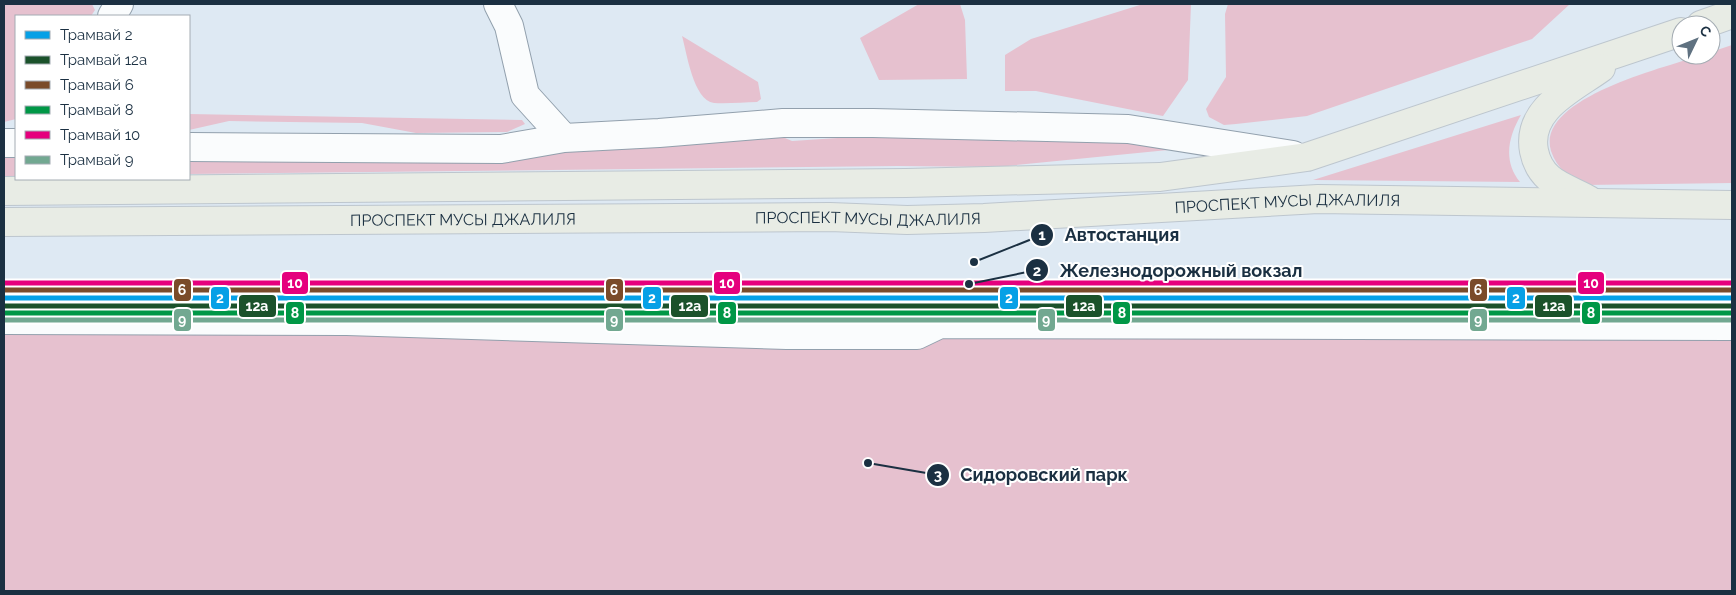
<svg xmlns="http://www.w3.org/2000/svg" width="1736" height="595" font-family="Raleway,sans-serif">
<style>
.green{fill:#e6c1cf}
.lines{fill:none;stroke-linecap:round;stroke-linejoin:round}
.minor-casing{stroke:#92a0ad;stroke-width:30}
.major-casing{stroke:#bdc6ce;stroke-width:30}
.minor{stroke:#fafcfd;stroke-width:28}
.major{stroke:#e8ece5;stroke-width:28}
.tram-1-casing{stroke:#fff;stroke-width:9}
.tram-2-casing{stroke:#fff;stroke-width:9}
.tram-3-casing{stroke:#fff;stroke-width:9}
.tram-4-casing{stroke:#fff;stroke-width:9}
.tram-5-casing{stroke:#fff;stroke-width:9}
.tram-6-casing{stroke:#fff;stroke-width:9}
.tram-1{stroke:#06a0e6;stroke-width:5}
.tram-2{stroke:#1b522b;stroke-width:5}
.tram-3{stroke:#7a4b2a;stroke-width:5}
.tram-4{stroke:#009746;stroke-width:5}
.tram-5{stroke:#e5007d;stroke-width:5}
.tram-6{stroke:#72a891;stroke-width:5}
.labels{text-anchor:middle;stroke-width:4;stroke-linejoin:round;paint-order:stroke}
.street-label{font-size:16px;fill:#1b3042;stroke:#fff}
.leader{fill:none;stroke:#1b3042;stroke-width:2}
.callout-dot{fill:#1b3042;stroke:#fff;stroke-width:2}
.mark-label{font-size:15px;text-anchor:middle;font-weight:bold;fill:#fff}
.callout-label{font-size:18px;text-anchor:middle;font-weight:bold;fill:#1b3042;stroke:#fff;stroke-width:4;stroke-linejoin:round;paint-order:stroke}
.line-badge{stroke:#fff;stroke-width:2}
.badge-label{font-size:14px;text-anchor:middle;font-weight:bold;fill:#fff}
</style>
<rect width="100%" height="100%" fill="#dee9f3"/>
<!-- green -->
<path class="green" d="M4 4H92L95 10 91 16H16V119L4 122Z
M919 4H960L965 20 967 79 879 80 860 38Z
M1143 4H1191L1188 80 1163 116 1036 91H1005V55L1031 39Z
M1228 4H1570L1532 39 1307 116 1236 124 1224 125 1209 117 1206 109 1226 77 1225 14Z
M682 36 758 82 761 99 757 102C744 102 728 104 714 103 693 100 687 53 682 36Z
M1732 45V183L1585 185C1569 177 1557 169 1551 151 1535 98 1667 67 1702 55H1711V52Z
M189 114 522 120 525 124 507 132 416 133 362 123 229 121 189 130Z
M1521 115C1508 137 1503 161 1520 182L1313 180Z
M773 133 792 141 868 136 1122 137 1168 150 997 167 898 166 189 174V157L566 145Z
M4 156H16V176H4Z
M4 324 1732 334V591H4Z"/>
<g class="lines">
<defs>
<path id="minor" d="M498 4 509 26 525 95 564 138
M112 16 119 4
M4 143H16
M189 147 501 149 564 138 659 133 783 123H873L1128 129 1293 155
M4 320 347 321 787 335H917L940 324 1732 326"/>
<g id="major">
<path d="M1701 25 1732 14"/>
<path d="M4 191 906 183 1160 177 1307 157 1681 32"/>
<path d="M1589 200C1577 193 1559 187 1549 178 1541 171 1536 161 1534 151 1526 109 1572 89 1601 68"/>
<path id="s1" d="M4 222 830 217 907 220 984 218 1318 199 1732 205"/>
</g>
</defs>
<!-- minor casing -->
<use href="#minor" class="minor-casing"/>
<!-- major casing -->
<use href="#major" class="major-casing"/>
<!-- minor -->
<use href="#minor" class="minor"/>
<!-- major -->
<use href="#major" class="major"/>
<defs>
<path id="tram-1" d="M4 298H1732"/>
<path id="tram-2" d="M4 306H1732"/>
<path id="tram-3" d="M4 290H1732"/>
<path id="tram-4" d="M4 313H1732"/>
<path id="tram-5" d="M4 283H1732"/>
<path id="tram-6" d="M4 320H1732"/>
</defs>
<!-- tram-1 casing -->
<use href="#tram-1" class="tram-1-casing"/>
<!-- tram-2 casing -->
<use href="#tram-2" class="tram-2-casing"/>
<!-- tram-3 casing -->
<use href="#tram-3" class="tram-3-casing"/>
<!-- tram-4 casing -->
<use href="#tram-4" class="tram-4-casing"/>
<!-- tram-5 casing -->
<use href="#tram-5" class="tram-5-casing"/>
<!-- tram-6 casing -->
<use href="#tram-6" class="tram-6-casing"/>
<!-- tram-1 -->
<use href="#tram-1" class="tram-1"/>
<!-- tram-2 -->
<use href="#tram-2" class="tram-2"/>
<!-- tram-3 -->
<use href="#tram-3" class="tram-3"/>
<!-- tram-4 -->
<use href="#tram-4" class="tram-4"/>
<!-- tram-5 -->
<use href="#tram-5" class="tram-5"/>
<!-- tram-6 -->
<use href="#tram-6" class="tram-6"/>
</g>
<g class="labels">
<!-- street labels -->
<g class="street-label">
<text dy="6" stroke="none"><textPath href="#s1" startOffset="1284">ПРОСПЕКТ МУСЫ ДЖАЛИЛЯ</textPath></text>
<text dy="6" stroke="none"><textPath href="#s1" startOffset="864">ПРОСПЕКТ МУСЫ ДЖАЛИЛЯ</textPath></text>
<text dy="6" stroke="none"><textPath href="#s1" startOffset="459">ПРОСПЕКТ МУСЫ ДЖАЛИЛЯ</textPath></text>
</g>
</g>
<!-- callouts -->
<path class="leader" d="M974 262L1042 235M969 284L1037 270M868 463L938 475"/>
<g class="callout-dot">
<circle cx="974" cy="262" r="5"/>
<circle cx="969" cy="284" r="5"/>
<circle cx="868" cy="463" r="5"/>
<circle cx="1042" cy="235" r="12"/>
<circle cx="1037" cy="270" r="12"/>
<circle cx="938" cy="475" r="12"/>
</g>
<g class="mark-label">
<text x="1042" y="240">1</text>
<text x="1037" y="276">2</text>
<text x="938" y="480">3</text>
</g>
<g class="callout-label">
<text x="1122" y="241">Автостанция</text>
<text x="1181" y="277">Железнодорожный вокзал</text>
<text x="1044" y="481">Сидоровский парк</text>
</g>
<g class="line-badge">
<rect x="281" y="271" width="28" height="24" rx="5" fill="#e5007d"/>
<rect x="713" y="271" width="28" height="24" rx="5" fill="#e5007d"/>
<rect x="1577" y="271" width="28" height="24" rx="5" fill="#e5007d"/>
<rect x="173" y="278" width="19" height="24" rx="5" fill="#7a4b2a"/>
<rect x="605" y="278" width="19" height="24" rx="5" fill="#7a4b2a"/>
<rect x="1469" y="278" width="19" height="24" rx="5" fill="#7a4b2a"/>
<rect x="210" y="286" width="20" height="24" rx="5" fill="#06a0e6"/>
<rect x="642" y="286" width="20" height="24" rx="5" fill="#06a0e6"/>
<rect x="999" y="286" width="20" height="24" rx="5" fill="#06a0e6"/>
<rect x="1506" y="286" width="20" height="24" rx="5" fill="#06a0e6"/>
<rect x="238" y="294" width="39" height="24" rx="5" fill="#1b522b"/>
<rect x="670" y="294" width="39" height="24" rx="5" fill="#1b522b"/>
<rect x="1065" y="294" width="38" height="24" rx="5" fill="#1b522b"/>
<rect x="1534" y="294" width="39" height="24" rx="5" fill="#1b522b"/>
<rect x="285" y="301" width="20" height="24" rx="5" fill="#009746"/>
<rect x="717" y="301" width="20" height="24" rx="5" fill="#009746"/>
<rect x="1112" y="301" width="19" height="24" rx="5" fill="#009746"/>
<rect x="1581" y="301" width="20" height="24" rx="5" fill="#009746"/>
<rect x="173" y="308" width="19" height="24" rx="5" fill="#72a891"/>
<rect x="605" y="308" width="19" height="24" rx="5" fill="#72a891"/>
<rect x="1037" y="308" width="19" height="24" rx="5" fill="#72a891"/>
<rect x="1469" y="308" width="19" height="24" rx="5" fill="#72a891"/>
</g>
<g class="badge-label">
<text x="295" y="288">10</text>
<text x="727" y="288">10</text>
<text x="1591" y="288">10</text>
<text x="182" y="295">6</text>
<text x="614" y="295">6</text>
<text x="1478" y="295">6</text>
<text x="220" y="303">2</text>
<text x="652" y="303">2</text>
<text x="1009" y="303">2</text>
<text x="1516" y="303">2</text>
<text x="257" y="311">12а</text>
<text x="690" y="311">12а</text>
<text x="1084" y="311">12а</text>
<text x="1554" y="311">12а</text>
<text x="295" y="318">8</text>
<text x="727" y="318">8</text>
<text x="1122" y="318">8</text>
<text x="1591" y="318">8</text>
<text x="182" y="325">9</text>
<text x="614" y="325">9</text>
<text x="1046" y="325">9</text>
<text x="1478" y="325">9</text>
</g>
<!-- border -->
<rect width="1736" height="595" fill="none" stroke="#1b3042" stroke-width="10"/>
<!-- legend -->
<rect x="15" y="15" width="175" height="165" fill="#ffffff" stroke="#a4acb3"/>
<rect x="25" y="31" width="25" height="8" fill="#06a0e6" stroke="#a4acb3"/>
<text x="60" y="40" font-size="15" fill="#1b3042">Трамвай 2</text>
<rect x="25" y="56" width="25" height="8" fill="#1b522b" stroke="#a4acb3"/>
<text x="60" y="65" font-size="15" fill="#1b3042">Трамвай 12а</text>
<rect x="25" y="81" width="25" height="8" fill="#7a4b2a" stroke="#a4acb3"/>
<text x="60" y="90" font-size="15" fill="#1b3042">Трамвай 6</text>
<rect x="25" y="106" width="25" height="8" fill="#009746" stroke="#a4acb3"/>
<text x="60" y="115" font-size="15" fill="#1b3042">Трамвай 8</text>
<rect x="25" y="131" width="25" height="8" fill="#e5007d" stroke="#a4acb3"/>
<text x="60" y="140" font-size="15" fill="#1b3042">Трамвай 10</text>
<rect x="25" y="156" width="25" height="8" fill="#72a891" stroke="#a4acb3"/>
<text x="60" y="165" font-size="15" fill="#1b3042">Трамвай 9</text>
<!-- north arrow -->
<g transform="translate(1696 40) rotate(47)"><circle r="24" fill="#ffffff" stroke="#a4acb3"/>
<path d="M0-4L9 19L0 12L-9 19Z" fill="#5f7180"/>
<text y="-8" font-size="14" font-weight="bold" text-anchor="middle" fill="#1b3042">С</text>
</g>
</svg>
